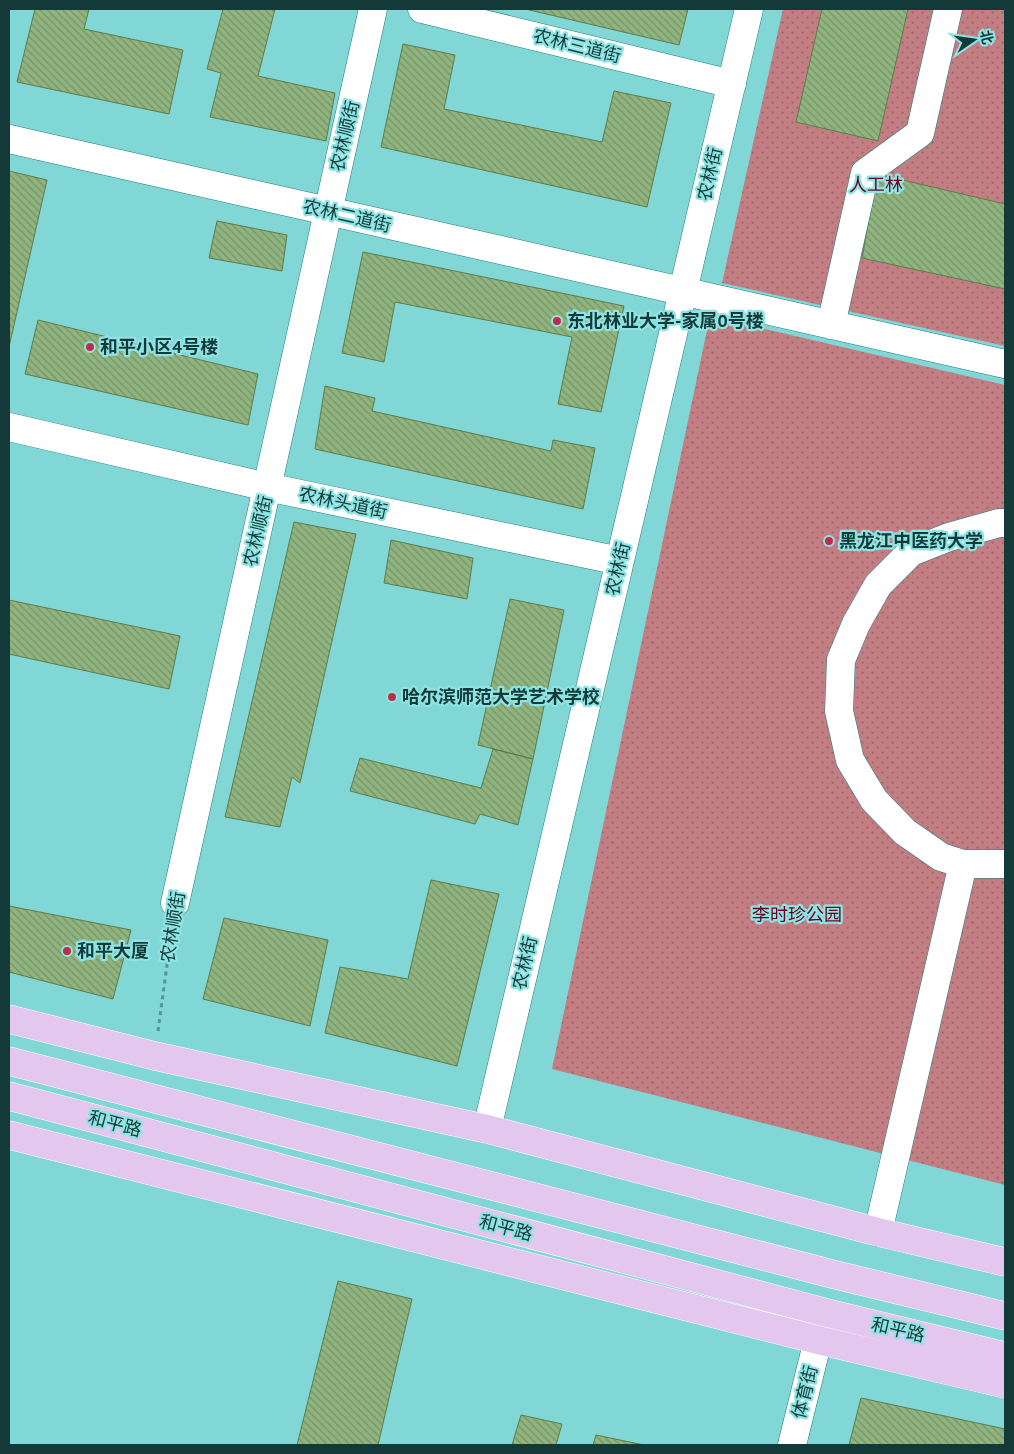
<svg xmlns="http://www.w3.org/2000/svg" width="1014" height="1454" font-family="'PT Sans','Noto Sans SC',sans-serif">
<style>
.park{fill:url(#park-dots)}
.building{fill:url(#building-back-hatch);stroke:#5c7d4a}
.lines{fill:none;stroke-linecap:round;stroke-linejoin:round}
.minor-casing{stroke:#217e7e;stroke-width:29}
.major-casing{stroke:#fff;stroke-width:29}
.path{stroke:#549595;stroke-width:3;stroke-dasharray:4 4;stroke-linecap:butt}
.minor{stroke:#fff;stroke-width:28}
.major{stroke:#e3c7ef;stroke-width:28}
.poi-dot{fill:#be2d4a;stroke:#8ee3e3;stroke-width:2}
.labels{text-anchor:middle;stroke-width:4.5;stroke-linejoin:round;paint-order:stroke}
.street-label{font-size:18px;fill:#143939;stroke:#8ee3e3}
.park-label{font-size:18px;fill:#65031e;stroke:#8ee3e3}
.poi-label{font-size:18px;font-weight:bold;fill:#143939;stroke:#8ee3e3;text-anchor:start}
</style>
<defs>
<pattern id="park-dots" width="8" height="8" patternUnits="userSpaceOnUse" patternTransform="scale(1.25)"><rect width="8" height="8" fill="#c27e83"/><path d="M2 2h.1M6 6h.1" fill="none" stroke="#9c686c" stroke-width="1.8" stroke-linecap="round"/></pattern>
<pattern id="building-back-hatch" width="6" height="6" patternUnits="userSpaceOnUse" patternTransform="scale(1.25)"><rect width="6" height="6" fill="#91b47f"/><path d="M-1 5l2 2M0 0l6 6M5-1l2 2" fill="none" stroke="#759369"/></pattern>
</defs>
<rect width="100%" height="100%" fill="#81d6d6"/>
<!-- park -->
<path class="park" d="M783 9H1005V346L722 283Z
M710 316 1005 385V1185L552 1069Z"/>
<!-- building -->
<path class="building" d="M35 9H89L84 29 183 50 169 114 17 82Z
M223 9H275L258 76 335 93 326 141 210 117 221 73 207 69Z
M525 9H688L679 45Z
M822 9H908L878 141 796 122Z
M403 44 455 55 444 109 602 142 614 91 671 103 647 207 381 147Z
M9 171 47 180 9 347Z
M877 174 1005 204V289L862 258Z
M217 221 287 235 282 271 209 258Z
M363 252 624 306 601 412 558 404 572 337 395 302 384 362 342 353Z
M38 320 258 374 248 425 25 374Z
M325 386 375 398 372 411 551 451 553 440 595 448 583 509 315 449Z
M294 522 356 534 300 783 292 777 280 827 225 817Z
M391 540 473 558 467 599 384 583Z
M510 599 564 610 533 759 478 745Z
M9 600 180 636 169 689 9 654Z
M493 749 533 759 518 825 480 814 475 824 350 791 360 758 481 788Z
M431 880 499 894 457 1066 325 1033 340 967 408 979Z
M9 906 131 930 113 999 9 972Z
M224 918 328 940 310 1026 203 999Z
M338 1281 412 1299 378 1445H297Z
M861 1398 1005 1429V1445H849Z
M521 1415 562 1424 556 1445H512Z
M596 1435 644 1445H593Z"/>
<g class="lines">
<defs>
<path id="minor" d="M422 9 732 84
M9 139 1005 364
M831 325 865 173 920 133 948 9
M9 427 267 487 620 561
M1005 523H999L949 537 911 552 878 585 856 624 841 660 839 711 850 760 874 800 905 832 941 857 963 864H1005
M175 903 373 9
M487 1129 749 9
M878 1232 963 864
M792 1445 818 1340"/>
<path id="major" d="M9 1019 155 1056 487 1129 878 1232 1005 1262
M9 1061 836 1275 1005 1316
M9 1096 827 1313 1005 1356
M9 1135 818 1340 1005 1384"/>
</defs>
<!-- minor casing -->
<use href="#minor" class="minor-casing"/>
<!-- major casing -->
<use href="#major" class="major-casing"/>
<!-- path -->
<path class="path" d="M158 1031 172 928"/>
<!-- minor -->
<use href="#minor" class="minor"/>
<!-- major -->
<use href="#major" class="major"/>
</g>
<!-- markers -->
<g class="poi-dot">
<circle cx="557" cy="321" r="5"/>
<circle cx="90" cy="347" r="5"/>
<circle cx="829" cy="541" r="5"/>
<circle cx="392" cy="697" r="5"/>
<circle cx="67" cy="951" r="5"/>
</g>
<g class="labels">
<!-- street labels -->
<g class="street-label">
<text transform="translate(577 46) rotate(14)" y="6">农林三道街</text>
<text transform="translate(345 136) rotate(-77)" y="6">农林顺街</text>
<text transform="translate(710 174) rotate(-77)" y="6">农林街</text>
<text transform="translate(347 216) rotate(13)" y="6">农林二道街</text>
<text transform="translate(343 503) rotate(12)" y="6">农林头道街</text>
<text transform="translate(258 531) rotate(-77)" y="6">农林顺街</text>
<text transform="translate(618 569) rotate(-77)" y="6">农林街</text>
<text transform="translate(173 927) rotate(-81)" y="6">农林顺街</text>
<text transform="translate(525 963) rotate(-77)" y="6">农林街</text>
<text transform="translate(115 1124) rotate(15)" y="6">和平路</text>
<text transform="translate(506 1228) rotate(15)" y="6">和平路</text>
<text transform="translate(898 1330) rotate(13)" y="6">和平路</text>
<text transform="translate(805 1392) rotate(-76)" y="6">体育街</text>
</g>
<!-- park labels -->
<g class="park-label">
<text x="876" y="191">人工林</text>
<text x="797" y="921">李时珍公园</text>
</g>
<!-- poi labels -->
<g class="poi-label">
<text x="567" y="327">东北林业大学-家属0号楼</text>
<text x="100" y="353">和平小区4号楼</text>
<text x="839" y="547">黑龙江中医药大学</text>
<text x="402" y="703">哈尔滨师范大学艺术学校</text>
<text x="77" y="957">和平大厦</text>
</g>
</g>
<!-- border -->
<rect width="1014" height="1454" fill="none" stroke="#143939" stroke-width="20"/>
<!-- north arrow -->
<g transform="translate(974 40) rotate(77)" stroke="#8ee3e3" stroke-width="4" paint-order="stroke">
<path d="M0-4L9 19L0 12L-9 19Z" fill="#143939"/>
<text y="-8" font-size="14" font-weight="bold" text-anchor="middle" fill="#143939">北</text>
</g>
</svg>
